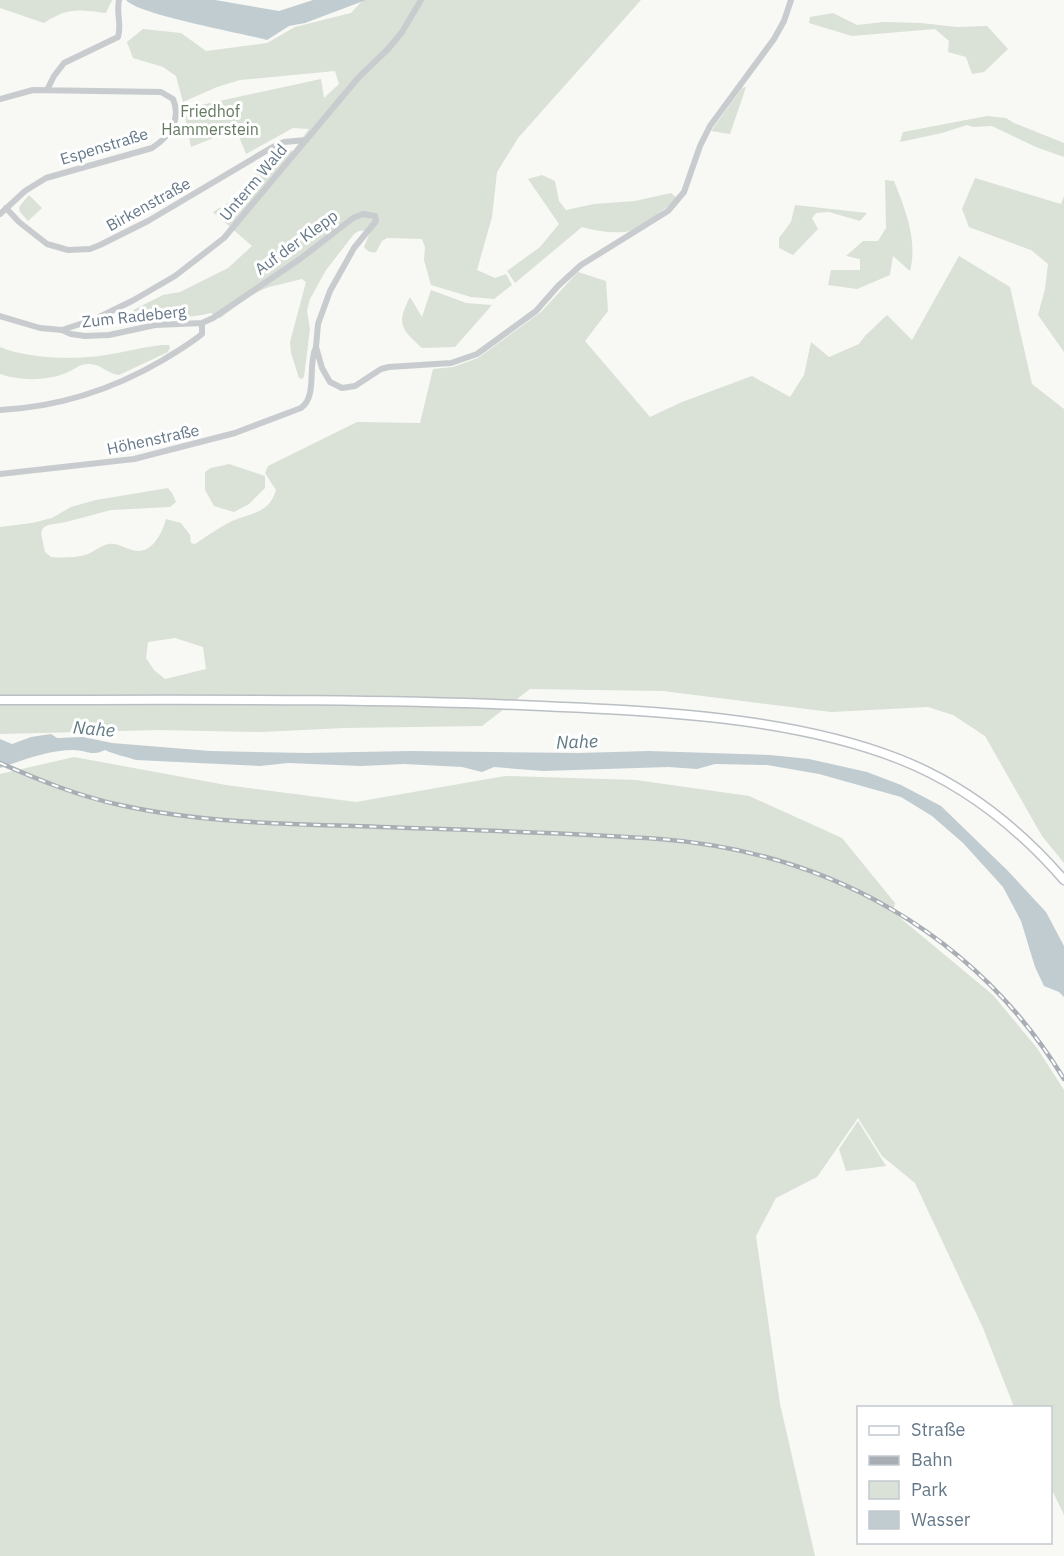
<svg xmlns="http://www.w3.org/2000/svg" width="1064" height="1556" font-family="'IBM Plex Sans',sans-serif">
<style>
.green{fill:#dae1d6;fill-rule:evenodd}
.water{fill:#c1ccd1}
.lines{fill:none;stroke-linecap:round;stroke-linejoin:round}
.secondary-casing{stroke:#babfc4;stroke-width:11}
.street{stroke:#c8cccf;stroke-width:6}
.secondary{stroke:#fff;stroke-width:8}
.rail-casing{stroke:#a8aeb4;stroke-width:4.5}
.rail{stroke:#fff;stroke-width:2;stroke-dasharray:7;stroke-linecap:butt}
.labels{text-anchor:middle;stroke-width:6;stroke-linejoin:round;paint-order:stroke}
.park-label{font-size:16px;fill:#657a60;stroke:#fff}
.street-label{font-size:16px;fill:#657889;stroke:#fff}
.water-label{font-size:18px;font-style:italic;fill:#617a84;stroke:#fff}
</style>
<rect width="100%" height="100%" fill="#f8f8f5"/>
<!-- green -->
<path class="green" d="M0 0H112L106 13C77 10 69 7 44 23L0 8Z
M363 0H641L518 138 497 172 492 217 477 270 495 278 506 274 512 285 494 299 471 297 431 285 424 260 425 247 422 239 387 238 382 241 376 252C370 253 367 251 364 247L371 230 359 231 354 234 326 270 310 299 307 311 310 329 304 377 302 379 299 378 291 353 290 342 306 282 302 279C291 282 280 284 269 287 252 293 235 307 220 318L211 313C187 320 160 315 135 319L133 310 163 295 180 292 228 268 252 246 213 212 250 190 258 166 281 148 293 151 309 129 293 128 246 154 236 129 191 147 185 117 201 105 321 79 324 98 339 84 335 71 240 80 217 87 183 102 176 76 163 67 133 58 127 42 143 29 181 33 206 51 267 43 295 27 351 13Z
M833 13 857 25 884 22 921 23 957 27 987 26 1008 49 984 72 972 74 966 57 948 52 949 41 935 29 852 36 809 23 810 17Z
M746 87 730 134 711 131 742 88Z
M987 116 1006 118 1014 123 1064 143V157L1036 147 992 126 973 127 967 125 942 133 900 142 903 132Z
M542 175 555 181 559 201 566 210 594 204 635 201 671 193 677 198C667 208 638 231 625 232 610 233 595 231 582 227L515 283 507 271 540 247 559 224 528 179Z
M975 178 1061 204 1064 196V352L1038 315 1045 289 1048 264 1031 250 969 227 962 209Z
M885 180 894 181C905 209 918 240 910 271L893 256 890 275 857 289 828 285 831 270H860V259L846 256 863 241H878L886 228Z
M29 195 42 208 28 221 20 212 19 207Z
M795 205 867 213 860 221 829 212 816 213 812 218 818 229 793 255 779 248V238L791 222Z
M959 256 1010 287 1032 384 1064 409V863L1042 836 985 736 953 715 928 707 831 712 663 691 530 689 482 726 344 728 261 732 159 730 0 734V527L32 523 52 518 71 507 96 500 168 488 172 493 176 502 170 507 111 510 66 522 48 525 43 528 41 533 45 552 51 557C63 558 76 558 88 554 95 551 102 545 109 544 118 543 124 548 132 550 151 556 162 534 166 519L181 523 190 535 191 543 195 544C207 536 220 527 232 521 252 512 269 514 276 490L265 473 268 466 357 422 420 423 433 369 453 367 478 358 541 312 578 272 606 281 608 311 585 341 650 417 682 402 752 376 790 397 804 375 811 342 829 357 859 344 865 336 887 315 912 340ZM175 638 203 647 206 669 165 679 154 670 146 658 148 642Z
M431 290 466 303 492 305 455 347 422 348C401 329 396 324 410 297L422 317Z
M162 345H169L170 347 168 352 119 375C108 374 100 363 88 364 79 364 74 370 66 373 47 381 19 381 0 374V347C29 359 76 360 106 355 125 352 143 347 162 345Z
M229 464 265 476V488L249 504 234 512 214 506 205 490V472L211 468Z
M74 757 226 785 356 802 505 776 636 780 749 796 842 838 895 903 893 912 993 995 1037 1048 1064 1090V1515L1051 1488 1050 1408 1014 1407 983 1328 915 1183 882 1156 858 1118 817 1177 776 1198 756 1236 780 1404 815 1556H0V774Z
M858 1121 886 1166 846 1171 839 1149Z"/>
<!-- water -->
<path class="water" d="M126 0H215L279 11 313 0H366L305 23 289 26 267 40C242 33 139 15 126 0Z
M51 734 57 738 83 737 112 743 210 751 306 753 410 751 578 753 649 751 770 755 809 759 867 772 901 785 941 806 1007 870 1046 912 1064 946V997L1059 992 1044 986 1035 967 1021 921 1003 887 963 843 932 816 901 797 819 774 767 765 715 764 697 769 668 767 543 771 494 767 482 772 462 767 404 764 361 766 288 763 260 766 136 760C125 756 115 755 105 750 90 757 88 750 73 750 49 750 23 760 0 768V739L12 744 31 737Z"/>
<g class="lines">
<defs>
<path id="secondary" d="M0 700C180 700 361 698 542 706 656 711 792 717 899 759 965 785 1018 827 1064 880"/>
</defs>
<!-- secondary casing -->
<use href="#secondary" class="secondary-casing"/>
<!-- street -->
<path class="street" d="M47 90 54 76 64 63 118 37C122 24 116 14 119 0
M0 99 33 90 161 92 173 99C182 120 169 137 152 148L46 178 25 191 0 214
M6 208 19 222 47 244 68 250 90 249 100 245 148 221 271 148 284 142 306 140
M0 316 40 328 62 330 71 334 85 336 109 335 155 325 202 323 213 318 300 259 353 218 363 214 375 216 376 221 354 248 330 291 318 324 316 347 322 368 330 382 342 388 355 386 381 369 389 367 451 363 477 354 536 311 558 286 581 265 668 211 684 192 700 146 710 126 774 39 784 21 791 0
M62 330 95 319 132 301 175 276 224 238 358 78 389 48 402 32 421 0
M0 410C59 407 112 390 163 360 176 352 190 344 202 334V323
M0 474 134 459 235 433 301 408C318 396 307 365 316 347"/>
<!-- secondary -->
<use href="#secondary" class="secondary"/>
<defs>
<path id="rail" d="M0 763C39 780 78 796 120 805 197 822 277 824 355 826 457 830 558 832 660 839 827 852 975 933 1064 1079"/>
</defs>
<!-- rail casing -->
<use href="#rail" class="rail-casing"/>
<!-- rail -->
<use href="#rail" class="rail"/>
</g>
<g class="labels">
<!-- park labels -->
<g class="park-label">
<text x="210" y="117">Friedhof<tspan x="210" dy="18">Hammerstein</tspan></text>
</g>
<!-- street labels -->
<g class="street-label">
<text transform="translate(104 146) rotate(-17)" y="6">Espenstraße</text>
<text transform="translate(253 182) rotate(-50)" y="6">Unterm Wald</text>
<text transform="translate(148 204) rotate(-29)" y="6">Birkenstraße</text>
<text transform="translate(296 242) rotate(-36)" y="6">Auf der Klepp</text>
<text transform="translate(134 316) rotate(-6)" y="6">Zum Radeberg</text>
<text transform="translate(153 439) rotate(-12)" y="6">Höhenstraße</text>
</g>
<!-- water labels -->
<g class="water-label">
<text transform="translate(94 729) rotate(5)" y="6">Nahe</text>
<text transform="translate(577 742) rotate(-2)" y="6">Nahe</text>
</g>
</g>
<!-- legend -->
<rect x="857" y="1406" width="195" height="138" fill="#ffffff" stroke="#c1c9d0" stroke-width="1.5"/>
<rect x="869" y="1426" width="30" height="9" fill="#ffffff" stroke="#c1c9d0" stroke-width="1.5"/>
<text x="911" y="1436" font-size="18" fill="#657889">Straße</text>
<rect x="869" y="1456" width="30" height="9" fill="#a8aeb4" stroke="#c1c9d0" stroke-width="1.5"/>
<text x="911" y="1466" font-size="18" fill="#657889">Bahn</text>
<rect x="869" y="1481" width="30" height="18" fill="#dae1d6" stroke="#c1c9d0" stroke-width="1.5"/>
<text x="911" y="1496" font-size="18" fill="#657889">Park</text>
<rect x="869" y="1511" width="30" height="18" fill="#c1ccd1" stroke="#c1c9d0" stroke-width="1.5"/>
<text x="911" y="1526" font-size="18" fill="#657889">Wasser</text>
</svg>
